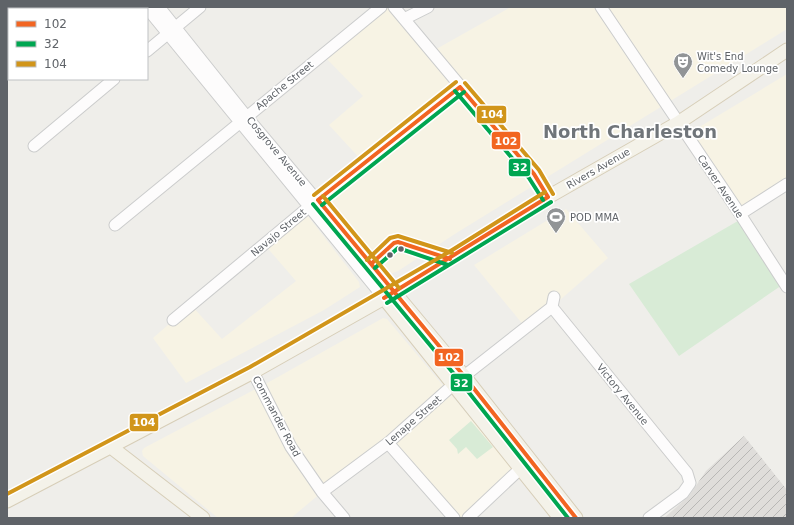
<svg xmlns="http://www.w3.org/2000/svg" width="794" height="525" font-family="'DejaVu Sans',sans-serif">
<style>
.commercial{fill:#f7f3e4}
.industrial{fill:url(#industrial-furrows)}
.green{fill:#d8ebd6}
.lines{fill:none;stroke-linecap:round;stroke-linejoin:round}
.minor-casing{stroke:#cbcccc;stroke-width:13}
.major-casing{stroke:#d7ceb8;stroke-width:15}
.minor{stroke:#fdfcfc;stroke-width:11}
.major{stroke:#f4f2e9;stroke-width:13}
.bus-1-casing{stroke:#fff;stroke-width:7}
.bus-2-casing{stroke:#fff;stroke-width:7}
.bus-3-casing{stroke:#fff;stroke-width:7}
.bus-1{stroke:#f26522;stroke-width:4}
.bus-2{stroke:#00a651;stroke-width:4}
.bus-3{stroke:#d1951a;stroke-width:4}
.bus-dot{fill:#5f6368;stroke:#fff;stroke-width:1.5}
.labels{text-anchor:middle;stroke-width:3.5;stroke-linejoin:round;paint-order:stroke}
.poi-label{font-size:10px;fill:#5f6368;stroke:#fff;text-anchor:start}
.street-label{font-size:10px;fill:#5f6368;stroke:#fff}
.town-label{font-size:18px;font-weight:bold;fill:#70757a;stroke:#fff}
.line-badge{stroke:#fff;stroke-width:1.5}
.badge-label{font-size:11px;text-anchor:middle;font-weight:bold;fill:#fff}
</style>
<defs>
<pattern id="industrial-furrows" width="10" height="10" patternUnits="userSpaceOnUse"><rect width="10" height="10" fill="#dfddda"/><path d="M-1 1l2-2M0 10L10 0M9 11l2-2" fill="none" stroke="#b8b7b5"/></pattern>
</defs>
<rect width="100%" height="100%" fill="#efeeea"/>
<!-- commercial -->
<path class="commercial" d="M381 7H394L431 52 511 7H601L603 10 608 7H787V29L458 232 398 271 390 274 384 271 372 254 323 195 364 163 329 125 363 96 323 55Z
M787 74V184L740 214 686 135Z
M566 209 608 258 552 307 525 327 474 265Z
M304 211 359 282 360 287 324 310 186 383 153 338 191 305 222 339 296 281 264 244Z
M383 318 387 319 515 471 467 518H454L388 443 322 492 291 518H218L143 456 142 451 144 448 269 382Z"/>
<!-- industrial -->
<path class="industrial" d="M744 436 787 490 786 518H664L689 496 706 471Z"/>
<!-- green -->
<path class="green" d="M743 218 785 283 679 356 629 284Z
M471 421 493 447 477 459 466 447 458 454 457 449 449 440Z"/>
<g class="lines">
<defs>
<path id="minor" d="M146 7 384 298
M159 7 246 116 394 292
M394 7 534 174 548 197
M601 7 740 214 787 287
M19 9 22 7
M7 19 9 17
M404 19 428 7
M147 51 200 7
M34 146 114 79
M740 214 787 184
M115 225 381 7
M552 307 687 473 690 483 683 493 649 518
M173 320 310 206 460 87
M253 372 291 447 322 492 344 518
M388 443 454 518
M322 492 388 443 454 384 552 307 554 297
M468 518 520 469"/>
<path id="major" d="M394 292 464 376 576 518
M384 298 560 518
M111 447 203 518
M7 501 253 372 384 298 548 197 678 123 787 50"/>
</defs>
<!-- minor casing -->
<use href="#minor" class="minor-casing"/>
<!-- major casing -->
<use href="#major" class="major-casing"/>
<!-- minor -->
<use href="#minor" class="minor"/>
<!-- major -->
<use href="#major" class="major"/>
<defs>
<path id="bus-1" d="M460 87 534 174 548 197
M318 200 464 376 576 518
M318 200 460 87
M371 264 394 243 398 242 450 259
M384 298 548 197"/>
<path id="bus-2" d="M455 91 529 178 543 200
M313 204 459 380 568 518
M322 205 464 92
M375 268 398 248 448 265
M387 303 551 202"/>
<path id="bus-3" d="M465 83 539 170 553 194
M314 195 456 82
M323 196 399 288
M367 260 390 238 398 236 452 253
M7 494 250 367 449 252 545 192"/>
</defs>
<!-- bus-1 casing -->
<use href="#bus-1" class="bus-1-casing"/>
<!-- bus-2 casing -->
<use href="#bus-2" class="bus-2-casing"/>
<!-- bus-3 casing -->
<use href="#bus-3" class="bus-3-casing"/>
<!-- bus-1 -->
<use href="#bus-1" class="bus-1"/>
<!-- bus-2 -->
<use href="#bus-2" class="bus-2"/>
<!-- bus-3 -->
<use href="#bus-3" class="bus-3"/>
</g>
<!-- icons -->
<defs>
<symbol id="theatre-pin" viewBox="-11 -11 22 30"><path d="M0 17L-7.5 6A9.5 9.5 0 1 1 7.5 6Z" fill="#919496" stroke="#fff"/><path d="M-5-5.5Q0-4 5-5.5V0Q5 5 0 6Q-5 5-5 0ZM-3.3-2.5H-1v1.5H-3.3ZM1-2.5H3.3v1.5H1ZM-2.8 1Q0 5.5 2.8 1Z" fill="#fff"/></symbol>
<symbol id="stadium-pin" viewBox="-11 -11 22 30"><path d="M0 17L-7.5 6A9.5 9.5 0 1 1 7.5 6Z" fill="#919496" stroke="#fff"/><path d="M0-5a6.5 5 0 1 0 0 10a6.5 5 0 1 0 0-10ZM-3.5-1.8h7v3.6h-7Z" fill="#fff"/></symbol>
</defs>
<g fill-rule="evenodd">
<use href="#theatre-pin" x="672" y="51" width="22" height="30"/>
<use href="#stadium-pin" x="545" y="206" width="22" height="30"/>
</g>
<!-- markers -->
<g class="bus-dot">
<circle cx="401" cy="249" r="3.5"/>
<circle cx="390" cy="255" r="3.5"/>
</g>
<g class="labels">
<!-- poi labels -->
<g class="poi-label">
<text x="697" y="60">Wit's End<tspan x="697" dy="12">Comedy Lounge</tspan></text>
<text x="570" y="221">POD MMA</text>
</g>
<!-- street labels -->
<g class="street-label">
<text transform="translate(284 85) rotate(-39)" y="4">Apache Street</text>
<text transform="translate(277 151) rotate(50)" y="4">Cosgrove Avenue</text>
<text transform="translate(598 168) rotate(-30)" y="4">Rivers Avenue</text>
<text transform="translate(721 186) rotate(56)" y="4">Carver Avenue</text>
<text transform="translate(278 232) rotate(-40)" y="4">Navajo Street</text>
<text transform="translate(623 394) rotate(51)" y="4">Victory Avenue</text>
<text transform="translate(277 416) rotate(62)" y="4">Commander Road</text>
<text transform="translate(413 420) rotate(-41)" y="4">Lenape Street</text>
</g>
<!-- town labels -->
<g class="town-label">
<text x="630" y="138">North Charleston</text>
</g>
</g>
<g class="line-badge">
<rect x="476" y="105" width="31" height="19" rx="4" fill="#d1951a"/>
<rect x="491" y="131" width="30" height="19" rx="4" fill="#f26522"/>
<rect x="508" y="158" width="23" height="19" rx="4" fill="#00a651"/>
<rect x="434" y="348" width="30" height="19" rx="4" fill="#f26522"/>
<rect x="450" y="373" width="23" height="19" rx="4" fill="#00a651"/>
<rect x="129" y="413" width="30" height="19" rx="4" fill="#d1951a"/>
</g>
<g class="badge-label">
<text x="492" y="118">104</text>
<text x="506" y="145">102</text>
<text x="520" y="171">32</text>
<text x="449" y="361">102</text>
<text x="461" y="387">32</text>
<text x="144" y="426">104</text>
</g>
<!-- border -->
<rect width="794" height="525" fill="none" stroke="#5f6368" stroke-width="16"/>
<!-- legend -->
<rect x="8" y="8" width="140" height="72" fill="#ffffff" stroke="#bfc1c3"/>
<rect x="16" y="21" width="20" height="6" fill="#f26522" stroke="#bfc1c3"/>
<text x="44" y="28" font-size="12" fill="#5f6368">102</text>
<rect x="16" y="41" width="20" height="6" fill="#00a651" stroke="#bfc1c3"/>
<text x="44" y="48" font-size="12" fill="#5f6368">32</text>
<rect x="16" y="61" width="20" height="6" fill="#d1951a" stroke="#bfc1c3"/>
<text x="44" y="68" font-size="12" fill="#5f6368">104</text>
</svg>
